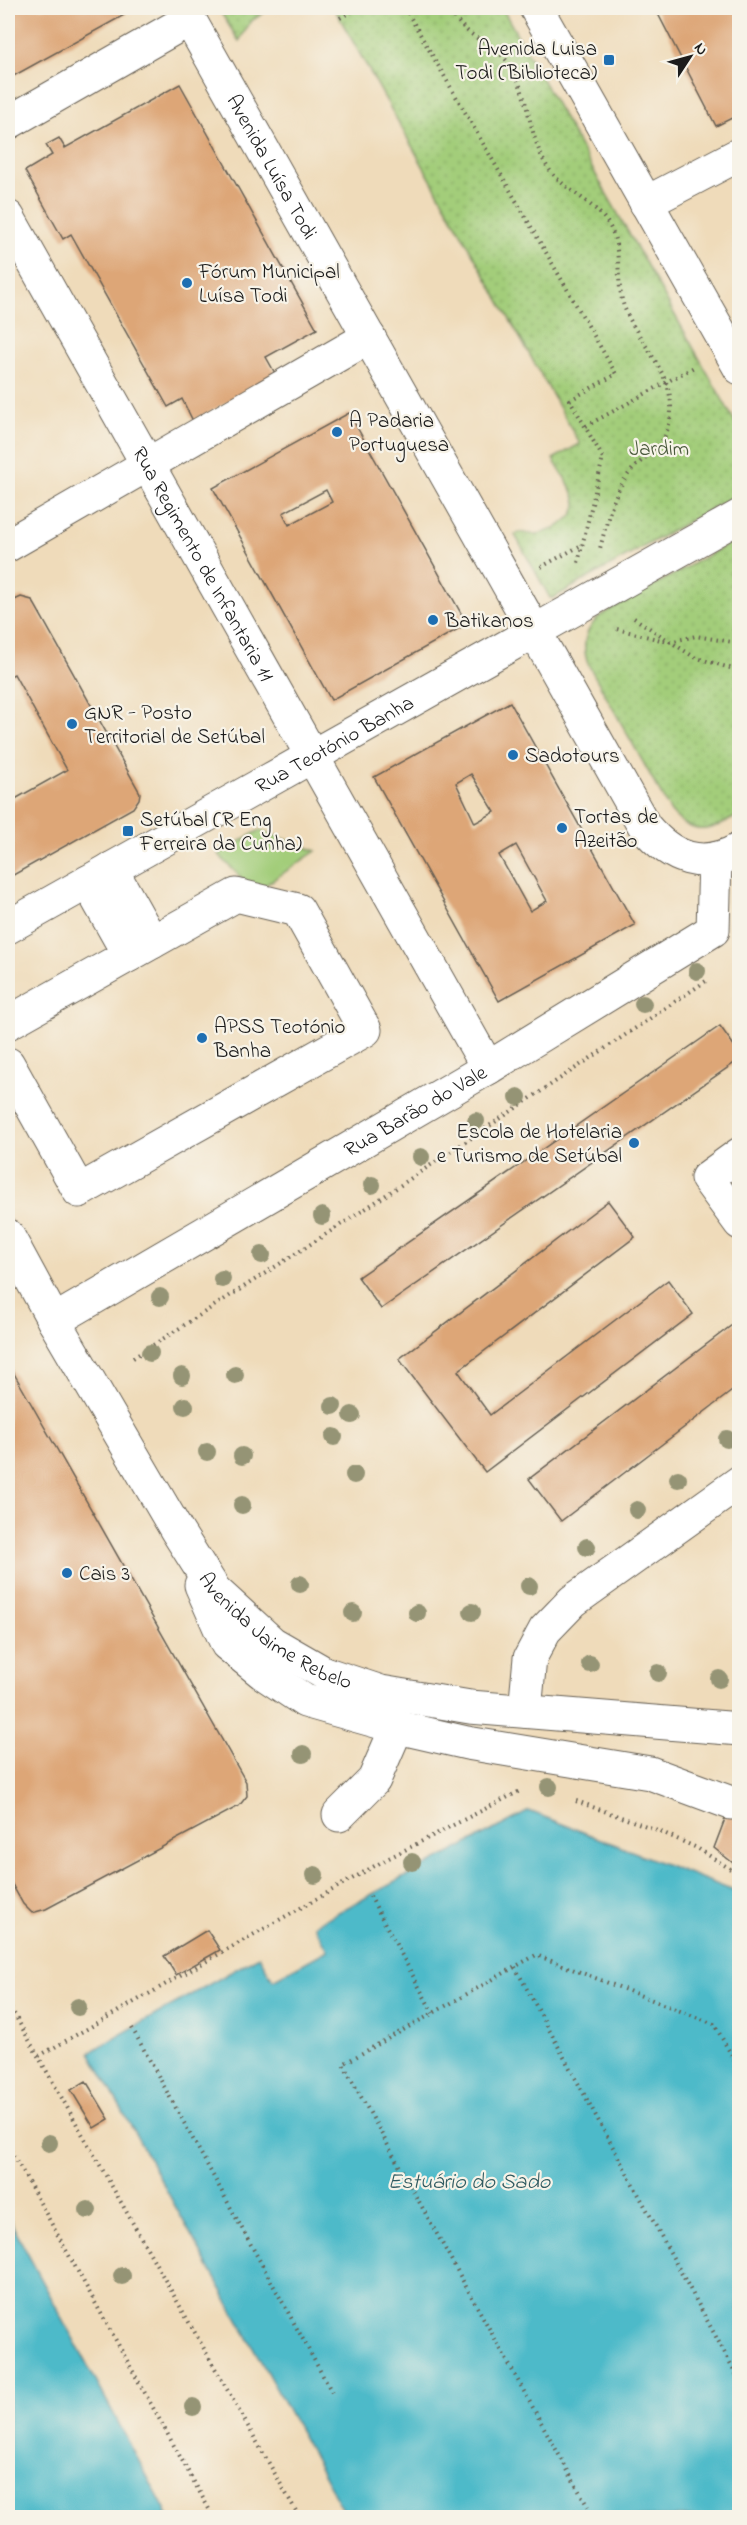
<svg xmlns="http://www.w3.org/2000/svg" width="747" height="2525" font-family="'Indie Flower',sans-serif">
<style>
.grass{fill:#a3cd7a;stroke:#60744b;stroke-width:1.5}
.park{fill:url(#park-dots);stroke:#60744b;stroke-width:1.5}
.water{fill:#4ebac9;stroke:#356b72;stroke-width:1.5}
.building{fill:#dda677;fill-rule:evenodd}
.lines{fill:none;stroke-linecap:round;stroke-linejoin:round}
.minor-casing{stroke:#665f53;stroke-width:35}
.major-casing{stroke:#665f53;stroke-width:35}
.path{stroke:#665f53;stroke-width:4;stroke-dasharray:1.5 4.5;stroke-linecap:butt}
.minor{stroke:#fff;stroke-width:33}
.major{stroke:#fff;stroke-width:33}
.tree{fill:#959475}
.poi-dot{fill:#1f6fb2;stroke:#f7f3e8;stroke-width:2}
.labels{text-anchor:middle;stroke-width:4.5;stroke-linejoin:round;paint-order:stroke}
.poi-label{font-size:21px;fill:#1c1c1c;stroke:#f7f3e8;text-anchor:start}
.street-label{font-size:21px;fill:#1c1c1c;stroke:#f7f3e8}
.park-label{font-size:21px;fill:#4b5a3d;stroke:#f7f3e8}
.water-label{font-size:22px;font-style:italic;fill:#305b61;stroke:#f7f3e8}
</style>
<defs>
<pattern id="park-dots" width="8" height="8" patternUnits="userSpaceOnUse" patternTransform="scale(1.5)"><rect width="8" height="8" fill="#a3cd7a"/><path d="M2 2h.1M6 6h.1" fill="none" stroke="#8caf69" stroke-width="1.8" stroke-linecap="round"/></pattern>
</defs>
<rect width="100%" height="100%" fill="#f7f3e8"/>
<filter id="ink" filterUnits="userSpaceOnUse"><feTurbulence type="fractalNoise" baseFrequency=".0167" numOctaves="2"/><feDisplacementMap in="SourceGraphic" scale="12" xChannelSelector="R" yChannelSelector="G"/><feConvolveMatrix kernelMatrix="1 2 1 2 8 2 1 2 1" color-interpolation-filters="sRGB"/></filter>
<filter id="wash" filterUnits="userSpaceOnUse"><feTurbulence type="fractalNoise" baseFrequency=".008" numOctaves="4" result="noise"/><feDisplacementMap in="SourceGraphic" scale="24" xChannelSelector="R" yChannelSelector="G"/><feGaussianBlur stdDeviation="1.35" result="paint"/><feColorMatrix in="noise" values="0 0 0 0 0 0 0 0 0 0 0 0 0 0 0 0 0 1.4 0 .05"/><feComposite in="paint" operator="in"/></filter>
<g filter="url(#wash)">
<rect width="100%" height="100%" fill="#efdbba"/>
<!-- grass -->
<path class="grass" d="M260 830 316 851 255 892 218 854Z"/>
<!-- park -->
<path class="park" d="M218 8H271L251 21 239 41Z
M334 8H502L739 429V493L553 598H550L515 535 519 532C525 533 531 535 537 534 550 532 575 520 576 505 577 493 559 470 553 459L580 444Z
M739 538V815C712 830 695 839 671 812L588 664C581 644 585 629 601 615Z"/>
<!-- water -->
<path class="water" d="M529 1811 739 1893V2517H347L90 2052 259 1956 273 1980 328 1950 314 1925Z
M8 2217 169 2517H8Z"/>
<g id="blocks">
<!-- building -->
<path class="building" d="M8 8H123L126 14 8 79Z
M655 8H740V114L716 126Z
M180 84 317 329 266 357 276 375 193 421 182 399 168 407 71 234 63 239 25 171 52 155 46 145 59 138 65 148Z
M349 413 467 624 331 700 213 488ZM326 490 332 502 289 525 283 513Z
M21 597 32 600 35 605 140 793 139 799 133 808 8 878V803L67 770 14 674 8 677V603Z
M510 702 635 925 499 1001 374 777ZM471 774 495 812 475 823 456 783ZM516 845 547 901 530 911 499 855Z
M720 1026 740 1054V1059L381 1309 358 1277Z
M608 1201 635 1237 458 1371 490 1415 668 1280 693 1314 485 1472 399 1359Z
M740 1319V1385L561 1521 529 1479Z
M8 1363 246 1782 247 1796 239 1806 46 1909 32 1913 23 1904 8 1877Z
M739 1782 740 1863 737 1866 714 1848Z
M207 1930 220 1950 176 1975 164 1956Z
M86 2081 109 2119 94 2128 71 2090Z"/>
</g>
</g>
<g filter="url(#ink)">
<use href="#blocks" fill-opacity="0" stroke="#665f53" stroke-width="1.5"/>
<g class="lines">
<defs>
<g id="minor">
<path d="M8 123 190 19"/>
<path d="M646 203 740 154"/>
<path id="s1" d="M8 217 488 1068"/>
<path d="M8 545 369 337"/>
<path d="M111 869 152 942"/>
<path d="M88 882 129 955"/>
<path id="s2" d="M8 927 535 631"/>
<path d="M8 1023 236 895 298 910 365 1030 79 1191 8 1064"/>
<path d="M740 1154 707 1178 740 1223"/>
<path id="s3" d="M8 1236 54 1321 177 1531 215 1591 272 1643 324 1673 381 1692 470 1707 740 1729"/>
<path id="s4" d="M54 1321 488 1068 713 930 715 859"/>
<path d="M201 1585 227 1644 263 1673 305 1701 397 1727 467 1743 650 1773 731 1803"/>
<path d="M525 1711 530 1658 545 1630 573 1601 740 1482"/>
<path d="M339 1815 374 1780 397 1727"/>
</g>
<g id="major">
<path id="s5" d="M183 8 645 827C671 858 702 871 740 849"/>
<path d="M536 8 740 368"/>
<path d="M535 631 740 516"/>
</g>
</defs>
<!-- minor casing -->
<use href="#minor" class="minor-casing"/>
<!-- major casing -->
<use href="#major" class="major-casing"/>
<!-- path -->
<path class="path" d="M405 8 616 374 570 400 603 458 578 563
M447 8C452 13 456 20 461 25 476 41 498 47 510 65 529 95 528 132 545 163 560 189 590 198 607 222 624 246 614 282 625 309 640 346 678 377 670 420 664 452 643 454 627 476 611 497 606 527 599 552
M340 18 357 8
M586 426 696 366
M541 567 580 546
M634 618 694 657 740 671
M617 629 669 642 696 636 732 642 740 646
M133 1358 359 1213 706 981
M576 1801 655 1829 697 1848 740 1875
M370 1896 433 2013
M515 1967 740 2381
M8 2003 300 2518
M132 2028 334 2396
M39 2056 387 1859 522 1790
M8 2145 214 2518
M594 2518 343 2064 536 1955 714 2024 740 2070"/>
<!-- minor -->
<use href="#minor" class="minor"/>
<!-- major -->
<use href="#major" class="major"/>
</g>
<!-- trees -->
<g class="tree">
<circle cx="697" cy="971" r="9"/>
<circle cx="643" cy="1004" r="9"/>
<circle cx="518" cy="1097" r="9"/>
<circle cx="476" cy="1121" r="9"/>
<circle cx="421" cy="1157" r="9"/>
<circle cx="372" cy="1185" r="9"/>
<circle cx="322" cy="1216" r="9"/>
<circle cx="262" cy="1255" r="9"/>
<circle cx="222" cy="1279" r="9"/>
<circle cx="160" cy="1297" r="9"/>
<circle cx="150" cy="1353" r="9"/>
<circle cx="235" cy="1375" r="9"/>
<circle cx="182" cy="1376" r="9"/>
<circle cx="185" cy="1406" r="9"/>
<circle cx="333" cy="1406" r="9"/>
<circle cx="352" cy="1415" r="9"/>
<circle cx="334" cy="1437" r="9"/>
<circle cx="727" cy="1439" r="9"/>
<circle cx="207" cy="1452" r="9"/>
<circle cx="242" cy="1456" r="9"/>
<circle cx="354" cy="1475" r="9"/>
<circle cx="678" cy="1479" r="9"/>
<circle cx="242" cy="1505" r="9"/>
<circle cx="637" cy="1510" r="9"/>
<circle cx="587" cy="1547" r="9"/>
<circle cx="300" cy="1584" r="9"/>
<circle cx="529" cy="1586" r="9"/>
<circle cx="472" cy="1612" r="9"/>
<circle cx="353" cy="1613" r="9"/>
<circle cx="417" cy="1613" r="9"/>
<circle cx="590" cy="1664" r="9"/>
<circle cx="658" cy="1673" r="9"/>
<circle cx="719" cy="1679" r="9"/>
<circle cx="303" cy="1754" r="9"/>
<circle cx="549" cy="1787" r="9"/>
<circle cx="412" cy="1862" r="9"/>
<circle cx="315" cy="1875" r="9"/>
<circle cx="78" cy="2007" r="9"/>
<circle cx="49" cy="2143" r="9"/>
<circle cx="88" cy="2210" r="9"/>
<circle cx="122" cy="2276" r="9"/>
<circle cx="193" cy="2407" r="9"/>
</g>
</g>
<!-- markers -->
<g class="poi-dot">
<rect x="603" y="54" width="12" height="12" rx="3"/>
<circle cx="187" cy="283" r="6"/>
<circle cx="337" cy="432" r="6"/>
<circle cx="433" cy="620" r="6"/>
<circle cx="72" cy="724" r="6"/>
<circle cx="513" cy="755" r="6"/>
<circle cx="562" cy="828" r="6"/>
<rect x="122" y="825" width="12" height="12" rx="3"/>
<circle cx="202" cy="1038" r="6"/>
<circle cx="634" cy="1143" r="6"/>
<circle cx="67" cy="1573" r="6"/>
</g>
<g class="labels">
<!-- poi labels -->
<g class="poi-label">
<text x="597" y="55" text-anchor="end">Avenida Luisa<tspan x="597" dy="24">Todi (Biblioteca)</tspan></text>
<text x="199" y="278">Fórum Municipal<tspan x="199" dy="24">Luísa Todi</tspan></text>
<text x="349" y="427">A Padaria<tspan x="349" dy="24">Portuguesa</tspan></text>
<text x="445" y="627">Batikanos</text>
<text x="84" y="719">GNR - Posto<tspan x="84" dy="24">Territorial de Setúbal</tspan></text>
<text x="525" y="762">Sadotours</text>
<text x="574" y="823">Tortas de<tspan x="574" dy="24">Azeitão</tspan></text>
<text x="140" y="826">Setúbal (R Eng<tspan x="140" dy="24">Ferreira da Cunha)</tspan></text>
<text x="214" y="1033">APSS Teotónio<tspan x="214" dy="24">Banha</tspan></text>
<text x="622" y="1138" text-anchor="end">Escola de Hotelaria<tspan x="622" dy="24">e Turismo de Setúbal</tspan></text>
<text x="79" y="1580">Cais 3</text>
</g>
<!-- street labels -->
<g class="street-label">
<text dy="7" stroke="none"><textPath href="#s5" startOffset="182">Avenida Luísa Todi</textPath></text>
<text dy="7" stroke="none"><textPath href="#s1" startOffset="398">Rua Regimento de Infantaria 11</textPath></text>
<text dy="7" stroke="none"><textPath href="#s2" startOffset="374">Rua Teotónio Banha</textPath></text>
<text dy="7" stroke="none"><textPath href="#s4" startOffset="418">Rua Barão do Vale</textPath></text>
<text dy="7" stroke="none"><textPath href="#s3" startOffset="484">Avenida Jaime Rebelo</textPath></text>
</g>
<!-- park labels -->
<g class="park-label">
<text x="659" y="455">Jardim</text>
</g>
<!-- water labels -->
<g class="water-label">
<text x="469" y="2188">Estuário do Sado</text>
</g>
</g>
<!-- margin -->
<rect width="747" height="2525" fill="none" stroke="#f7f3e8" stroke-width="30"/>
<!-- north arrow -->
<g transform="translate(690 57) rotate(54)" stroke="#f7f3e8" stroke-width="4.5" paint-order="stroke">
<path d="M0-4.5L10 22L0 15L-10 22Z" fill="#1c1c1c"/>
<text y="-9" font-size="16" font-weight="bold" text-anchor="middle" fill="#1c1c1c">N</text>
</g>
</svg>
